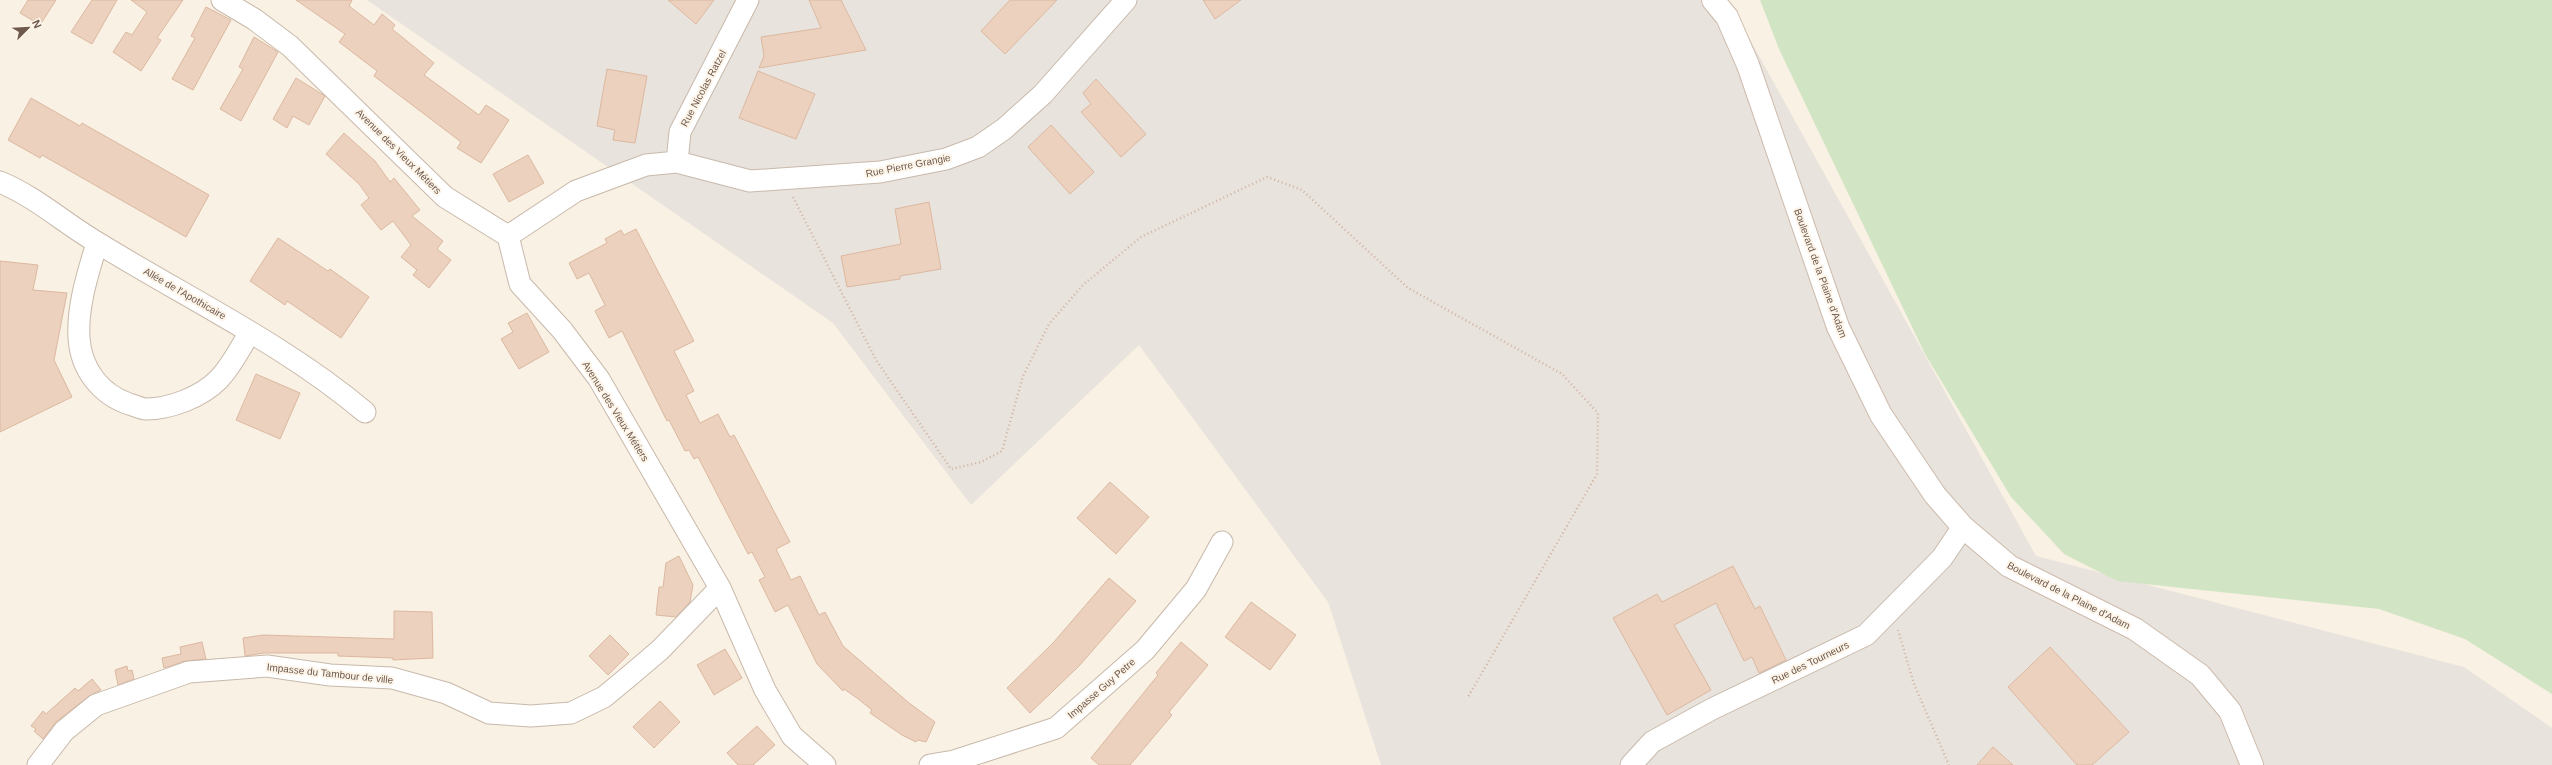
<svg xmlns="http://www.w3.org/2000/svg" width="2552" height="765" font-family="Arial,sans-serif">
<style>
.industrial{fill:#e9e3dd}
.green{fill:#d1e5c4}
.building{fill:#ebd1be;stroke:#dcb8a0}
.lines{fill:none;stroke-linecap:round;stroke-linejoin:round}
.street-casing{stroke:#c8b9ab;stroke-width:23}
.secondary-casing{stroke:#cdbbac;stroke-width:24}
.path{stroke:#d0b4a2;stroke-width:2.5;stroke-dasharray:1 3;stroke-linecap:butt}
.street{stroke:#fff;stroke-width:21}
.secondary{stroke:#fff;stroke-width:22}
.labels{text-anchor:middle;stroke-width:4;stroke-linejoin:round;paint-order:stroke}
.street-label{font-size:10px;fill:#6e594c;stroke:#fdf5e9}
</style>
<rect width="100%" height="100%" fill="#f9f1e3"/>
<!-- industrial -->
<path class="industrial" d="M367 0H1728L2036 556 2464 667 2552 728V765H1381L1328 602 1139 345 971 505 833 323Z"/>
<!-- green -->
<path class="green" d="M1760 0H2552V694L2465 639 2379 609 2117 581 2064 554 2011 497 1925 354 1779 49Z"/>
<!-- building -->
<path class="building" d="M28 0H56L40 25 20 13Z
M92 0H117L92 44 71 32Z
M131 0H183L157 38 161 40 141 71 113 52 126 32 132 35 147 12Z
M296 0H352L349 6 374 25 382 14 395 25 392 29 434 63 424 75 479 115 486 105 509 120 481 163 457 148 461 142 374 76 377 71 339 42 345 34Z
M668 0H714L696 24Z
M809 0H841L866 50 759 68 764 56 761 37 821 28Z
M1010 0H1057L1005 54 981 31Z
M1203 0H1241L1215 19Z
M206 7 231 20 193 90 172 79 195 38 191 36Z
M254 37 278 52 241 121 220 109 243 69 239 67Z
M607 69 647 76 635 143 613 140 615 130 597 126Z
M758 71 815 94 796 139 739 118Z
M296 78 325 96 309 125 293 116 287 128 273 119Z
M1096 79 1146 134 1121 157 1081 112 1091 104 1083 93Z
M31 98 80 126 82 123 209 195 186 237 42 155 40 158 8 140Z
M1051 125 1094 172 1070 194 1028 147Z
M344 133 375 161 390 182 394 178 420 210 412 216 443 241 437 249 451 260 429 288 413 275 417 270 401 257 411 245 393 221 381 230 361 205 369 198 359 184 326 154Z
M528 155 544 183 509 202 493 174Z
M929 202 941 269 900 276V279L847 287 841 256 901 244 895 209Z
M636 229 694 341 674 351 694 391 686 395 700 423 718 414 730 437 734 435 790 542 776 549 791 580 800 576 819 615 825 612 843 646 909 703 935 722 926 742 918 740 916 742 902 735 870 713 872 710 857 698 844 689 843 691 817 664 788 605 775 612 759 580 765 577 752 552 748 554 698 457 694 459 689 450 685 451 669 420 667 421 622 331 609 338 595 311 605 305 589 273 577 279 569 263 607 243 605 239 621 230 624 235Z
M278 238 328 271 330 269 369 297 341 338 287 301 285 305 250 281Z
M0 261 38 265 33 290 67 293 54 360 72 397 0 432Z
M527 313 549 352 519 369 501 339 513 332 508 323Z
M256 374 300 393 280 439 236 420Z
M1110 482 1149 517 1116 554 1077 518Z
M679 556 693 585 690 602 676 617 656 615 659 587H663L666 563Z
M1733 566 1755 609 1760 606 1786 660 1759 673 1752 657 1744 661 1716 603 1674 625 1711 690 1667 715 1613 618 1657 594 1662 602Z
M1109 578 1136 601 1079 666 1030 713 1007 688 1053 643Z
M1251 602 1296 635 1270 670 1225 637Z
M394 611 432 612 433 658 393 660V658L338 656V653H264L245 656 243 638 263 635 394 639Z
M610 635 629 654 608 675 589 656Z
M202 642 206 659 185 661 164 668 162 658 181 654 180 647Z
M1181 642 1208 665 1169 712 1172 715 1130 765H1099L1091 758 1158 675 1156 673Z
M2050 647 2129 732 2092 765H2077L2008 687Z
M725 649 742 678 714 695 697 665Z
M127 666 128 671 132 670 134 679 118 685 115 670Z
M92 679 101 690 89 696 56 722 43 739 34 731 36 729 31 726 43 711 46 714 75 688 78 691Z
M660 701 680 722 654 748 633 727Z
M757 726 775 745 753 765H738L727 753Z
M1993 747 2013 765H1977Z"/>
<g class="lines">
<defs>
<path id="street" d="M222 0 254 19 290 46 445 197 508 236 520 284 562 330 599 379 720 588 765 690 792 736 825 765
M677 162 750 181 880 172 946 159 978 147 1004 129 1043 94 1126 0
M0 182C36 197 64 223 98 243 187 298 284 344 365 412
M508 236 576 191 646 165 677 162 680 132 748 0
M97 243C88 273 77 306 79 338 81 369 100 394 129 404 134 405 141 409 146 409 170 409 201 397 218 380 231 367 241 347 250 332
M38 765 64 731 96 705 189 672 267 666 330 675 392 678 446 693 489 713 531 716 571 713 604 697 627 678 660 650 720 588
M930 765 954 761 1056 728 1145 650 1196 589 1222 542
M1631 765 1652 742 1712 709 1866 635 1942 558 1963 527"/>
<path id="secondary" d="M1713 0 1727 17 1748 65 1838 327 1881 415 1935 495 1963 527 2009 566 2135 629 2200 675 2230 711 2252 765"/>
</defs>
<!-- street casing -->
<use href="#street" class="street-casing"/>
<!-- secondary casing -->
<use href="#secondary" class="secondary-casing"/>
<!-- path -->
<path class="path" d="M793 197 876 360 951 469 981 462 1002 451 1023 376 1049 324 1083 285 1141 237 1267 177 1302 190 1408 288 1562 374 1598 413 1597 474 1468 697
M1898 630 1914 684 1949 765"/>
<!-- street -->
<use href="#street" class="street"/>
<!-- secondary -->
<use href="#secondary" class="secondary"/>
</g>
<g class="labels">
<!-- street labels -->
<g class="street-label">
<text transform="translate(703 88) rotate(-62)" y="4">Rue Nicolas Ratzel</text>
<text transform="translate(399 151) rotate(45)" y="4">Avenue des Vieux Métiers</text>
<text transform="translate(908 165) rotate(-11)" y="4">Rue Pierre Grangie</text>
<text transform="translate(1821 273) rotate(70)" y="4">Boulevard de la Plaine d'Adam</text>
<text transform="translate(185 293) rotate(30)" y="4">Allée de l'Apothicaire</text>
<text transform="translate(616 411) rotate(58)" y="4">Avenue des Vieux Métiers</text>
<text transform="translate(2069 595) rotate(27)" y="4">Boulevard de la Plaine d'Adam</text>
<text transform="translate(1810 662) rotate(-26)" y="4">Rue des Tourneurs</text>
<text transform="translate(330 673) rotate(6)" y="4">Impasse du Tambour de ville</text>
<text transform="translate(1101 688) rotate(-41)" y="4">Impasse Guy Petre</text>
</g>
</g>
<!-- north arrow -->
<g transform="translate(28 28) rotate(66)" stroke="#fdf5e9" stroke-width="3" paint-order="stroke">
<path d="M0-3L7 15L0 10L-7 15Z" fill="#6e594c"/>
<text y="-6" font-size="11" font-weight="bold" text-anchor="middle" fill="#6e594c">N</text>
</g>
</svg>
